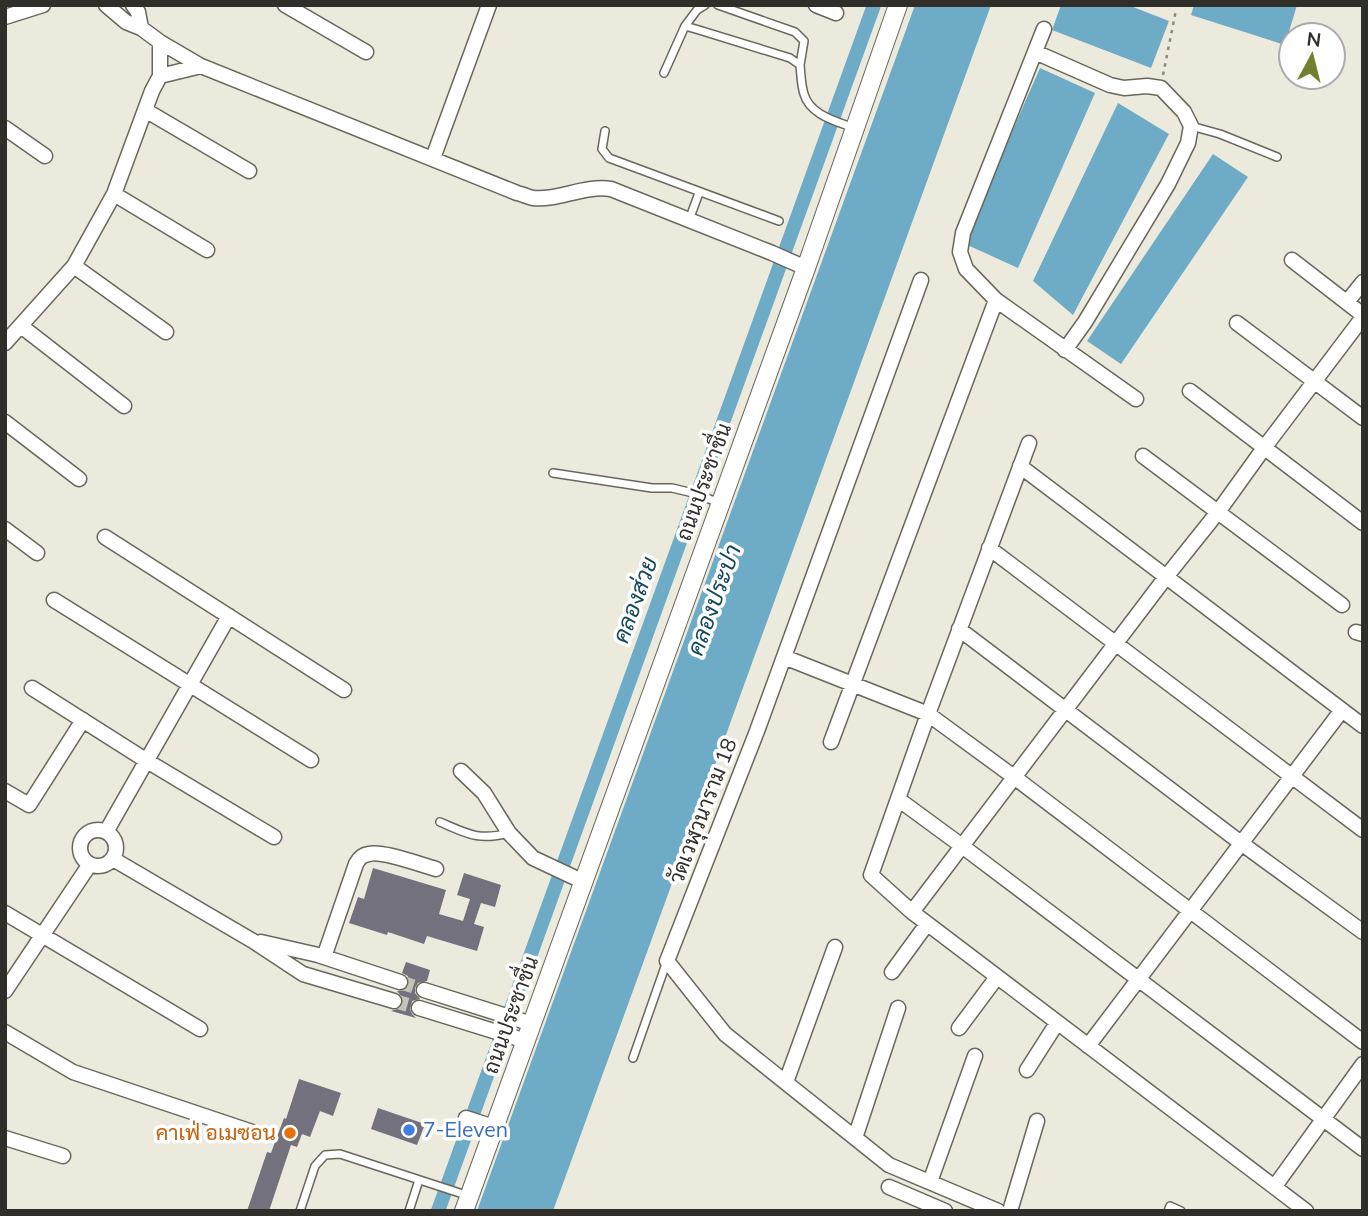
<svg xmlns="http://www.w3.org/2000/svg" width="1368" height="1216" font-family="Mulish,Sarabun,sans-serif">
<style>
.water{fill:#6dabc6}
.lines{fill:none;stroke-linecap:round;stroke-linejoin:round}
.canal{stroke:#6dabc6;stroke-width:14}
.building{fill:#72717d}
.minor-tunnel{stroke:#c6c4b9;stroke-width:14;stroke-dasharray:14 7;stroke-linecap:butt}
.service-casing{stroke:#69675c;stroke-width:10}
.minor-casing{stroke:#69675c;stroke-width:17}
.tertiary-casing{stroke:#69675c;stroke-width:20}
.path{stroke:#8b8a81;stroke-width:2.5;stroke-dasharray:3.5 5;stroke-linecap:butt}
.service{stroke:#fff;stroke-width:7}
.minor{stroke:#fff;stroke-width:14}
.tertiary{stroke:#fff;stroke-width:18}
.shop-dot{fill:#3f7fe0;stroke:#fff;stroke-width:2.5}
.food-dot{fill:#e8710a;stroke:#fff;stroke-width:2.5}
.labels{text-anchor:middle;stroke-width:7;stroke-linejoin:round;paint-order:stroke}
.street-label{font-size:21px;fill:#2f2e29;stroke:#fff}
.shop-label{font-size:21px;fill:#366cbe;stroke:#fff;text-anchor:start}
.food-label{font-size:21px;fill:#c56008;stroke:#fff;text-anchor:end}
.water-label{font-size:23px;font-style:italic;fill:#13485b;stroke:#fff}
</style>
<rect width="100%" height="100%" fill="#eceadd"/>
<!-- water -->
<path class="water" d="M915 5H991L553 1211H477Z
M1061 5H1128L1169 21 1151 68 1052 30Z
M1194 5H1297L1285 45 1191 15Z
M1040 68 1095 93 1018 268 963 243Z
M1118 103 1169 134 1073 315 1033 281Z
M1213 154 1248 177 1121 364 1087 341Z"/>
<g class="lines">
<!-- canal -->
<path class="canal" d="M438 1211 874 5"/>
</g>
<!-- building -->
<path class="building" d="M373 868 446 890 439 914 463 921 470 899 457 895 464 873 501 885 495 907 481 903 474 924 484 927 477 951 427 936 424 944 388 932 387 935 349 923 358 897 364 899Z
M406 962 430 970 427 981 418 983 415 988V993L420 999 412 1001 410 1009 412 1014 416 1018 391 1011 400 1008 403 1003V998L397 991 406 990 409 984 408 976 402 973Z
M299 1079 341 1093 333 1116 320 1111 310 1137 302 1134 297 1147 291 1145 269 1211H247L267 1152 271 1153 284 1118 286 1119Z
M378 1108 425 1124 417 1145 371 1129Z"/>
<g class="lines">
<!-- minor-tunnel -->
<path class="minor-tunnel" d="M400 982 424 990
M394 1001 419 1008"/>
<defs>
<path id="service" d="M718 5 795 32 804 41 800 65
M685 26 697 10 705 5
M664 73 685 26 699 30 790 58 800 65C801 74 801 85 804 94 810 115 836 121 854 128
M1191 126 1220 134 1277 157
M605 131 602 149 609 158 779 221
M689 220 699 193
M553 473 652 488H672L693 493 720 503
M440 822C468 834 478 841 509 833
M633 1058 667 961
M300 1211 315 1166 325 1155 340 1154 469 1196
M409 1211 419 1180
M1168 1211 1170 1206 1181 1211"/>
<path id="minor" d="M106 5 126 22 141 28 160 42 201 66 517 193C522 194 528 197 533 198 558 201 583 185 611 189L772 253 806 268
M133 5 138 12 141 28
M285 5 366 52
M816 5 836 13
M5 17 43 5
M1044 29 963 233 960 252 966 269 996 300 1136 399
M1035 52 1110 85 1124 88 1147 86 1161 88 1184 112 1191 126 1188 143 1168 184 1085 322 1065 350
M160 76 201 66
M145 110 249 171
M5 128 45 156
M433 158 489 5
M114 194 207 250
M1292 260 1363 315
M74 266 166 332
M921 280 757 731 667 961 725 1034 889 1165 998 1211
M1347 302 1363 282
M1237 323 1363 418
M21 326 124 406
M5 343 74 266 114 194 152 91 160 76V42
M1190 391 1363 523
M5 422 79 479
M1029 443 928 714 871 875 912 912 1306 1211
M1143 456 1342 605
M1020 466 1363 726
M5 529 37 553
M105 537 344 690
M989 548 1363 830
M54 600 311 760
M959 629 1241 843 1363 932
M1356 632 1363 634
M784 657 928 714 1014 777 1363 1042
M32 688 147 761 274 837
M831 742 996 300
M461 771 484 793 509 833 533 858 584 882
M5 791 29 805 83 720
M898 799 962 846 1363 1149
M80 848a18 18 0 1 1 36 0a18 18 0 1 1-36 0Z
M106 832 229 616
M113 859 253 941 303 974 394 1001
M912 912 1166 577 1218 512 1264 448 1363 317
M5 913 200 1029
M261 942 318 955 400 982
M324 957 356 864C359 858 362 855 369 854 382 850 421 865 436 869
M892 972 927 924
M424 990 532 1024
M5 991 90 864
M419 1008 526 1041
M959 1028 997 977
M5 1032 73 1072 252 1132
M1088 1046 1342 710
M1027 1070 1057 1023
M786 1082 835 947
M466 1118 494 1127
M5 1138 63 1156
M855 1138 898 1008
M930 1182 975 1056
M1275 1186 1363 1064
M889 1187 945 1211
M1010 1211 1037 1121"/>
<path id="tertiary" d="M464 1211 806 268 898 5"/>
</defs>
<!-- service casing -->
<use href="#service" class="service-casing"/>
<!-- minor casing -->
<use href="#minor" class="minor-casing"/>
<!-- tertiary casing -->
<use href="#tertiary" class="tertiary-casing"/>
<!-- path -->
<path class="path" d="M1163 75 1176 10"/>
<!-- service -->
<use href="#service" class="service"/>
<!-- minor -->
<use href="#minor" class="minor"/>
<!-- tertiary -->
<use href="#tertiary" class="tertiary"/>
</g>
<!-- markers -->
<circle class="shop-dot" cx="409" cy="1130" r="7"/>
<circle class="food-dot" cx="290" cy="1133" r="7"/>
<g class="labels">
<!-- street labels -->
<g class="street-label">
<text transform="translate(704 482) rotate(-70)" y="7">ถนนประชาชื่น</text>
<text transform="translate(703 811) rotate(-69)" y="7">วัดเวฬุวนาราม 18</text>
<text transform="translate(511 1015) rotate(-70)" y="7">ถนนประชาชื่น</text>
</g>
<!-- shop labels -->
<g class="shop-label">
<text x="423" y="1137">7-Eleven</text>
</g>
<!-- food labels -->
<g class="food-label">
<text x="276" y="1140">คาเฟ่ อเมซอน</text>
</g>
<!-- water labels -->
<g class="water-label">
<text transform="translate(635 600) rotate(-70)" y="8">คลองส่วย</text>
<text transform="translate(714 600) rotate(-70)" y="8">คลองประปา</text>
</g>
</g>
<!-- border -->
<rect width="1368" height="1216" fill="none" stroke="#2f2e29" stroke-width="14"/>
<!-- north arrow -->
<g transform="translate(1312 56) rotate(7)"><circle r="33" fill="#ffffff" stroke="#acaba9" stroke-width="2"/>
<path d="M0-5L12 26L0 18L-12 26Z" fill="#73812f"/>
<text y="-10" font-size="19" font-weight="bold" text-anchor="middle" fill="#2f2e29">N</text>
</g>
</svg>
